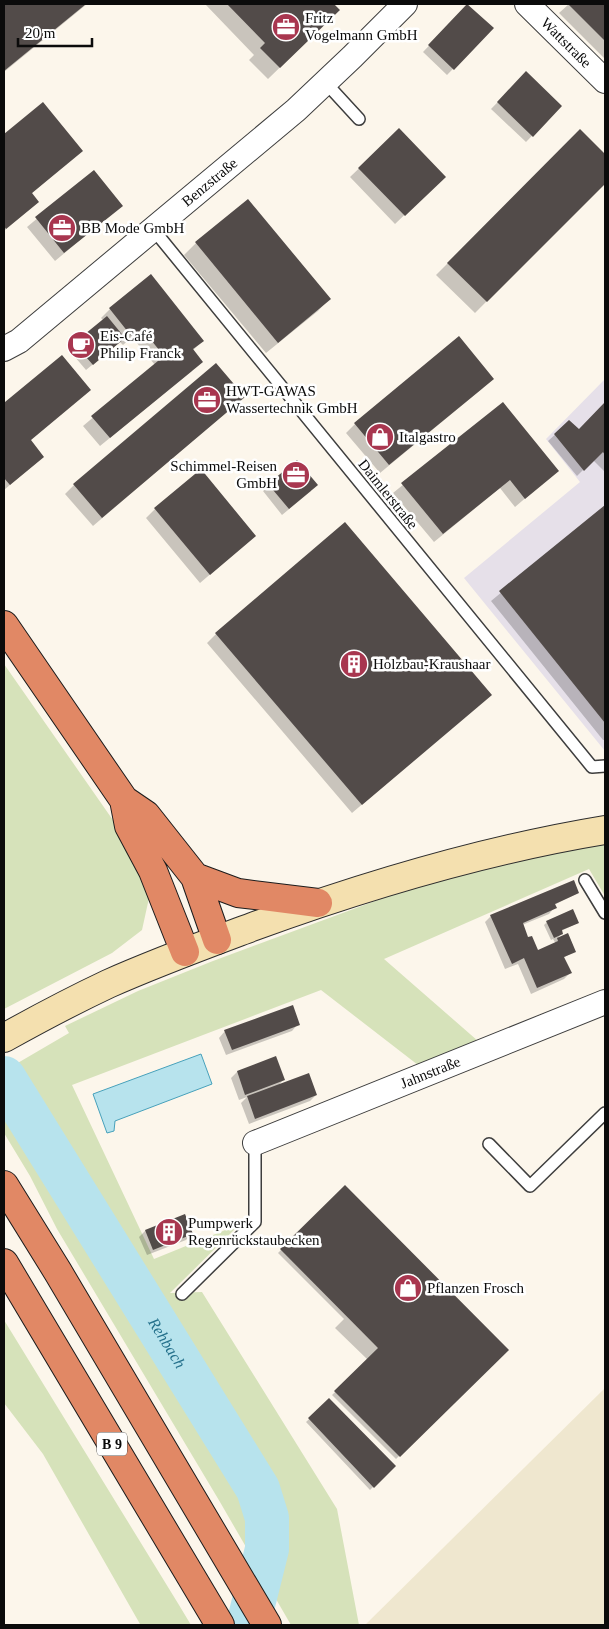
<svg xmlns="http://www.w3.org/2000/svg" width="609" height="1629" font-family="Georgia,serif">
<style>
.industrial{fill:#e6e0e9}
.farmland{fill:#efe7cf}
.green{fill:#d6e2ba}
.water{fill:#b7e3ed;stroke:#47a1bb}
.shadow{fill:#0003}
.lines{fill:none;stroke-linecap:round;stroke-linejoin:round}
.river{stroke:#b7e3ed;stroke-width:44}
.building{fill:#524b49}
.lane-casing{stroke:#3e3e3e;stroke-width:14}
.street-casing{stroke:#3e3e3e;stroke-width:26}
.secondary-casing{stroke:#2d2d2d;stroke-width:30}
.highway-casing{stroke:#1c1c1c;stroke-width:30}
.lane{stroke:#fff;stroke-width:11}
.street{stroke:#fff;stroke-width:24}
.secondary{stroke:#f4e0af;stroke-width:28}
.highway{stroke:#e18865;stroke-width:28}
.labels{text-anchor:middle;stroke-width:5;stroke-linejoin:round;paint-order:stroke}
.shield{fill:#fff;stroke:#545454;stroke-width:1}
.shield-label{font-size:14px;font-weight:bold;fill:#0b0b0b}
.poi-label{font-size:15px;fill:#0b0b0b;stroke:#fff;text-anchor:start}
.street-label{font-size:15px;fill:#0b0b0b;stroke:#fff}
.water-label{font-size:16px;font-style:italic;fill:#25718c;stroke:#fff}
</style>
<rect width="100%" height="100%" fill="#fcf6eb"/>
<!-- industrial -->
<path class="industrial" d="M605 379V751L464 578 580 482 546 439Z"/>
<!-- farmland -->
<path class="farmland" d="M605 1388V1625H365Z"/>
<!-- green -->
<path class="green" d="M4 664 138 856 149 898 142 930 112 953 4 1009Z
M605 844V896L589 869 384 959 478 1041 418 1065 321 990 72 1085 154 1259 240 1224 170 1293 202 1292 337 1509 359 1625H291L220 1502 57 1229 30 1176 4 1133V1071L69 1033 65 1026 138 991 213 961 386 897 484 866 563 848Z
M4 1320 179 1605 191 1625H139L140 1624 43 1454 4 1403Z"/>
<!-- water -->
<path class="water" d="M201 1054 212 1084 115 1121 114 1131 107 1133 93 1094Z"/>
<!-- shadow -->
<path class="shadow" d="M4 4H87L4 72Z
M205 4H332L339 10 268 79 249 60 254 55Z
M569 4H605V59L559 13Z
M468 5 493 28 447 75 423 52Z
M526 73 561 106 526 142 491 109Z
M43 103 81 151 31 194 38 202 4 231V135Z
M399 130 444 177 395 224 350 177Z
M580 131 605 156V182L475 313 436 275Z
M94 171 121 206 55 261 27 227Z
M247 201 329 299 318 311 266 353 184 255 196 243Z
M110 309 203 341 192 351V371L100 446 83 426 155 365 132 337 123 345 120 342 86 370 69 350 103 320 101 318Z
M483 388 380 473 346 433 355 424Z
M244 397 93 526 65 494 74 485Z
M4 402 30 441 43 457 4 490Z
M503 403 557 471 515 507 500 488 434 542 393 493Z
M605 403V472L593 460 577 476 548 441 569 422 578 431Z
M269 485 311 491 282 515 263 491Z
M605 506V740H603L491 601Z
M155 509 255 536 200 583 146 518Z
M216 634 481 703 352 813 207 643Z
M578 893 554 905 555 907 549 914 522 925 528 939 538 952 556 944 553 939 551 940 544 925 547 922 578 923 561 931 562 933 558 938 568 934 575 951 563 958 570 973 564 979 531 994 518 964 505 969 485 922 491 916Z
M298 1024 292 1031 226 1055 219 1038 225 1031Z
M275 1058 283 1080 278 1086 316 1095 310 1101 249 1124 241 1103 247 1097 239 1100 231 1078 237 1072Z
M345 1186 507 1350 396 1459 332 1395 368 1360 335 1328 344 1319 278 1253Z
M145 1231 192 1233 186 1240 147 1255 139 1237Z
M329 1400 394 1466 370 1490 306 1422Z"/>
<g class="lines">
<!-- river -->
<path class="river" id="s1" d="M4 1078 258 1489 267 1518V1549L248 1625"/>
</g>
<!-- building -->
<path class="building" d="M4 4H86L4 71Z
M227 4H334L340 10 280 68 260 48 265 43Z
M467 4 494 28 454 70 428 45Z
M568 4H605V41Z
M526 71 562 106 533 137 497 102Z
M43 102 83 151 32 193 39 202 6 229 4 226V134Z
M399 128 446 177 405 216 358 168Z
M580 129 605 154V184L487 302 447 263Z
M94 170 123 206 64 253 35 217Z
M248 199 331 299 278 343 195 242Z
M151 274 204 341 193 349 203 362 110 438 91 416 164 356 142 329 132 337 109 308Z
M107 316 125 338 93 365 74 343Z
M459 336 494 379 389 465 354 423Z
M62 355 91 390 31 440 44 457 10 485 4 478V400L5 402Z
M216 363 245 397 102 518 73 484Z
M503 402 559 471 525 499 510 480 443 534 401 483Z
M605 402V455L603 452 584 471 554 434 569 420 579 429Z
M297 460 318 485 289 509 268 484Z
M201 469 256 536 210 575 154 508Z
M605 505V723L499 591Z
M345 522 492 695 362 805 215 633Z
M574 880 579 893 555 904 557 908 523 923 528 937 532 936 538 950 558 941 557 938 568 933 576 952 564 957 572 973 537 988 524 958 512 964 490 915Z
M573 909 579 923 562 930 563 934 554 938 546 921Z
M293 1005 300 1025 232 1050 224 1030Z
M276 1056 285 1080 245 1095 237 1071Z
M309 1073 317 1095 255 1119 247 1096Z
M345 1185 509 1350 400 1457 334 1391 378 1348 280 1249Z
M185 1214 193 1234 153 1250 145 1230Z
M329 1398 396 1466 374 1488 308 1418Z"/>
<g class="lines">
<defs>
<path id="lane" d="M325 82 359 119
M153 229 592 767 605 766
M585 880 605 913
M489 1144 530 1186 605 1113
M182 1294 255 1222V1143"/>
<g id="street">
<path id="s2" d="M527 4 605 81"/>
<path id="s3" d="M4 349 19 341 296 110 352 57 405 4"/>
<path id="s4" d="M255 1143 605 1002"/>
</g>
<path id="secondary" d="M4 1038C38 1019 72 1001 108 984 155 963 204 945 252 927 367 885 484 850 605 830"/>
<path id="highway" d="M4 625 124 800 146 815 195 877 217 940
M124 800 129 826 153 871 185 952
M195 877 238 893 318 903
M4 1185 58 1272 267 1625
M4 1263 220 1625"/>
</defs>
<!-- lane casing -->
<use href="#lane" class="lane-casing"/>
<!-- street casing -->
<use href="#street" class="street-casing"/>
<!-- secondary casing -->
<use href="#secondary" class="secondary-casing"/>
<!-- highway casing -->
<use href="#highway" class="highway-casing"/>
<!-- lane -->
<use href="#lane" class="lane"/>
<!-- street -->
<use href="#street" class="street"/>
<!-- secondary -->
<use href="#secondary" class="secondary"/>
<!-- highway -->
<use href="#highway" class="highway"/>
</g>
<!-- icons -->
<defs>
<symbol id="office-disc" viewBox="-11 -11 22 22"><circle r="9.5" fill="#a8364f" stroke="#fff"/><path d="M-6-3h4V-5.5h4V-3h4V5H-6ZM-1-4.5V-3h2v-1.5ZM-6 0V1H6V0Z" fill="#fff"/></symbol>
<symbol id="cafe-disc" viewBox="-11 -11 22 22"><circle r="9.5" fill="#a8364f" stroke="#fff"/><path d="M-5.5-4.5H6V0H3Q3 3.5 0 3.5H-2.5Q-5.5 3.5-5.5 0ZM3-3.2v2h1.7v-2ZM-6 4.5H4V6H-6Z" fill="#fff"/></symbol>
<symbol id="shop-disc" viewBox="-11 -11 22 22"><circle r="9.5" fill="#a8364f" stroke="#fff"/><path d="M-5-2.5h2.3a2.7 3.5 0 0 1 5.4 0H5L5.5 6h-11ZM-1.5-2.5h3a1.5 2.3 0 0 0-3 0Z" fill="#fff"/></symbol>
<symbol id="building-disc" viewBox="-11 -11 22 22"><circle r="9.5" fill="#a8364f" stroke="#fff"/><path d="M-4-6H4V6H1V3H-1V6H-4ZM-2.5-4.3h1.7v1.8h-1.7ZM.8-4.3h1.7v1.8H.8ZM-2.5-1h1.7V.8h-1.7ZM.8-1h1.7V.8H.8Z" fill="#fff"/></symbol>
</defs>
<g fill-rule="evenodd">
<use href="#office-disc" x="270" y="11" width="32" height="32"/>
<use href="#office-disc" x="46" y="212" width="32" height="32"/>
<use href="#cafe-disc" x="65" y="329" width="32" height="32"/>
<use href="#office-disc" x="191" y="384" width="32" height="32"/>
<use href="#shop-disc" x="364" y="421" width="32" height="32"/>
<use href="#office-disc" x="280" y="459" width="32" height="32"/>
<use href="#building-disc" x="338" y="648" width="32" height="32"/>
<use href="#building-disc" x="153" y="1216" width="32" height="32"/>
<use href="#shop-disc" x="392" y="1272" width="32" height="32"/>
</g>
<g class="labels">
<!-- shield labels -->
<rect class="shield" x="97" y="1432.5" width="30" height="23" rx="4"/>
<g class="shield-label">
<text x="112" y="1449">B 9</text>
</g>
<!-- poi labels -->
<g class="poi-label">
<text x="305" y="23">Fritz<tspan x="305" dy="17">Vogelmann GmbH</tspan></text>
<text x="81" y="233">BB Mode GmbH</text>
<text x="100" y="341">Eis-Café<tspan x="100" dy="17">Philip Franck</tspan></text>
<text x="226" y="396">HWT-GAWAS<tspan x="226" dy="17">Wassertechnik GmbH</tspan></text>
<text x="399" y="442">Italgastro</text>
<text x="277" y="471" text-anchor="end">Schimmel-Reisen<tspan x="277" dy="17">GmbH</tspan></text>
<text x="373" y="669">Holzbau-Kraushaar</text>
<text x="188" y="1228">Pumpwerk<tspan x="188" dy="17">Regenrückstaubecken</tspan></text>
<text x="427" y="1293">Pflanzen Frosch</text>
</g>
<!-- street labels -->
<g class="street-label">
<text dy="5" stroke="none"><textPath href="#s2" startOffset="55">Wattstraße</textPath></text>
<text dy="5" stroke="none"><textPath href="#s3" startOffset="265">Benzstraße</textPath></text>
<text transform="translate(388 494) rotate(51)" y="5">Daimlerstraße</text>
<text dy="5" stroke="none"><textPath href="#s4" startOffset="189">Jahnstraße</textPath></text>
</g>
<!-- water labels -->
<g class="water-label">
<text dy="6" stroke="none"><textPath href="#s1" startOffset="311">Rehbach</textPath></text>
</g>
</g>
<!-- border -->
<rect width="609" height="1629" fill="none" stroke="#0b0b0b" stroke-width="10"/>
<!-- scale -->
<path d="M18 38v8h74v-8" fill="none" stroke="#0b0b0b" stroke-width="2.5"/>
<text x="25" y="38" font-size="15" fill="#0b0b0b" stroke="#ffffff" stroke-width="4" paint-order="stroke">20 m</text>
</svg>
